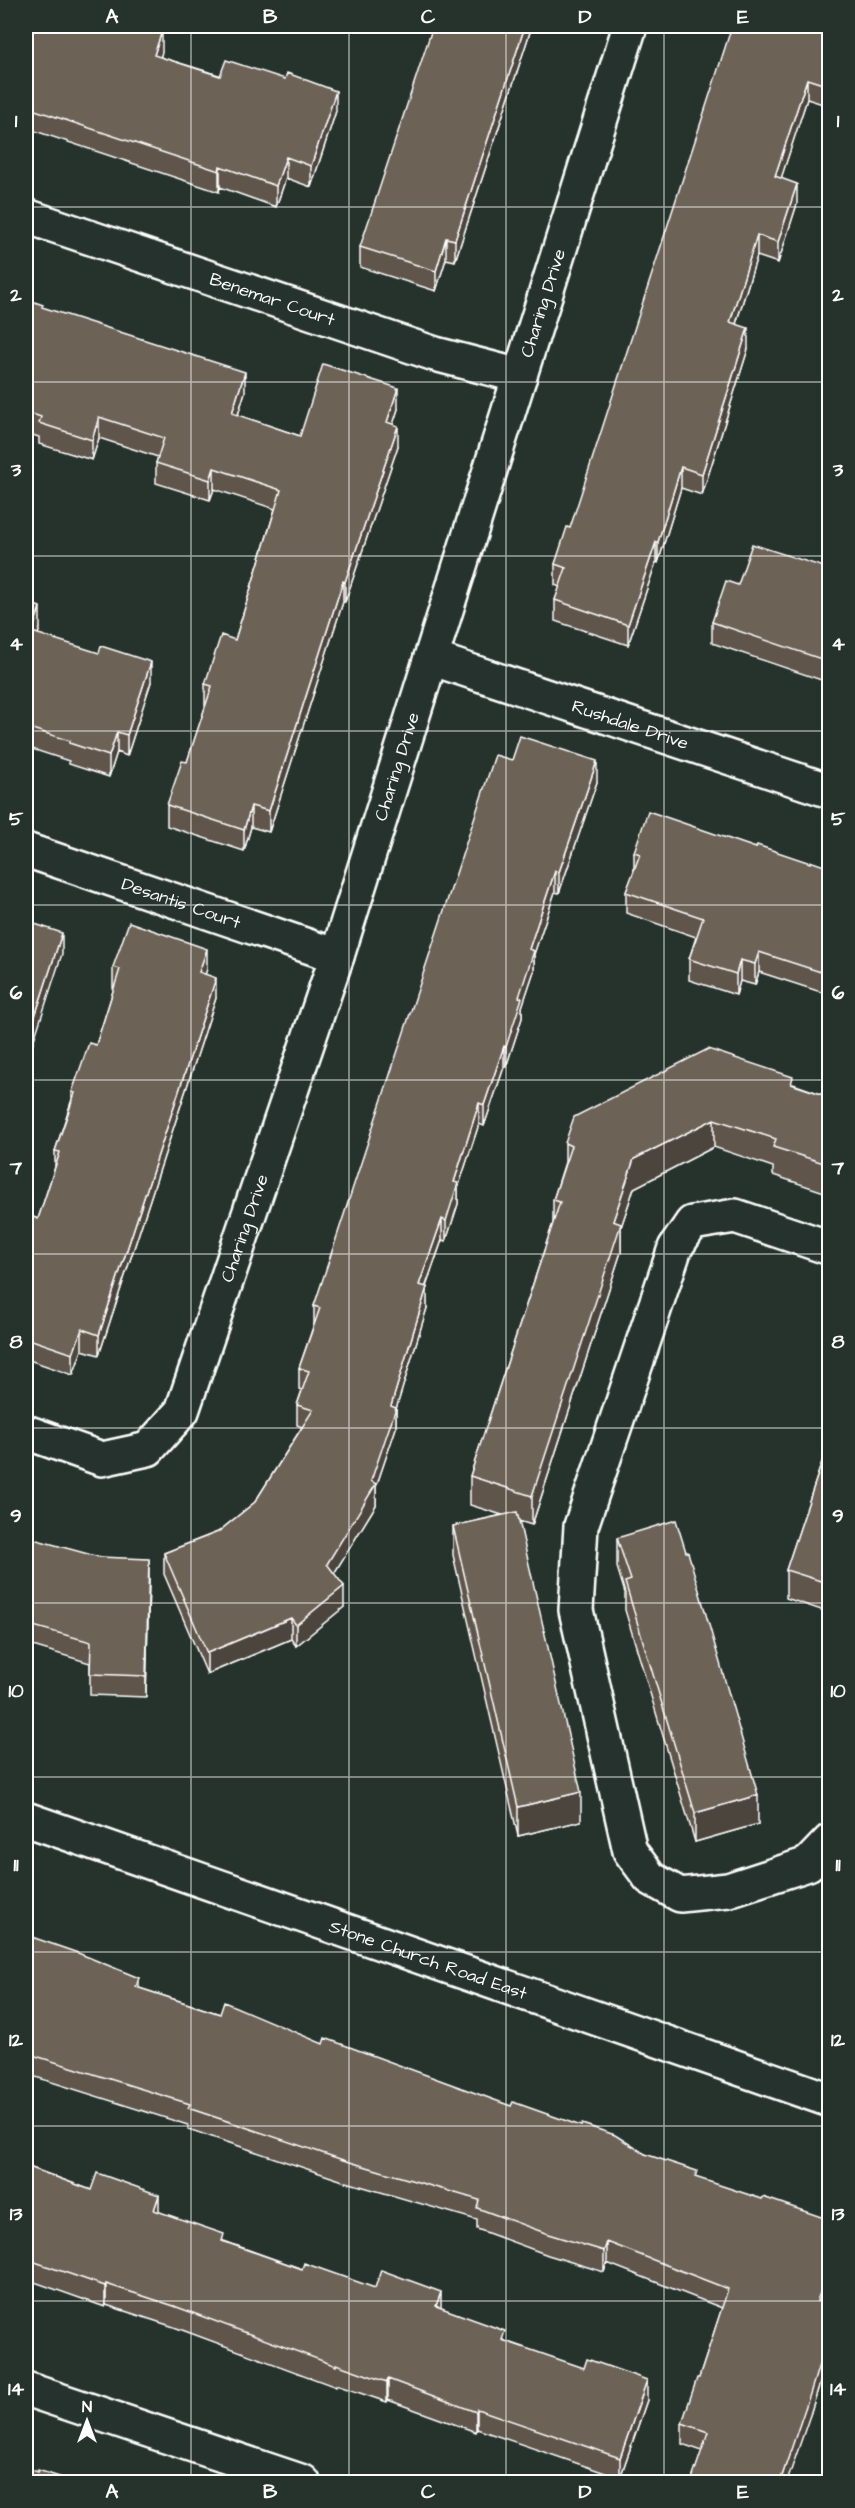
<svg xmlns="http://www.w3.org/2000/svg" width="855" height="2508" font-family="'Architects Daughter',sans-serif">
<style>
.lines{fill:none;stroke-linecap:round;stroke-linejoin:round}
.minor-casing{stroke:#fff;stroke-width:38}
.major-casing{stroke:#fff;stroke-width:38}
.minor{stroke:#26332d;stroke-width:33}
.major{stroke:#26332d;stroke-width:33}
.wall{fill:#5e544b;stroke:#fff;stroke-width:1.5}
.shaded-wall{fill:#4c453d;stroke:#fff;stroke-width:1.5}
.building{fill:#6d6257;stroke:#fff;stroke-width:1.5}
.grid{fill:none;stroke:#fff;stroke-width:1.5;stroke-opacity:0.55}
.labels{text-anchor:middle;stroke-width:6;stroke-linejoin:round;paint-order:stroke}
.street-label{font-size:18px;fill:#fff;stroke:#26332d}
.neatline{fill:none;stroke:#fff;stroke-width:2}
.grid-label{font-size:20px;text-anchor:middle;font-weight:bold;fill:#fff}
</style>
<rect width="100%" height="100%" fill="#26332d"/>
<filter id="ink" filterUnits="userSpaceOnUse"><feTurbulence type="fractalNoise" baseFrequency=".0167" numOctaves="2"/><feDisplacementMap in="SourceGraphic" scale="12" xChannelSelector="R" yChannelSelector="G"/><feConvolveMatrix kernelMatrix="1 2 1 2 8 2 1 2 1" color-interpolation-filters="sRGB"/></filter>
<g filter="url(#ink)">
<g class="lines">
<defs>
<g id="minor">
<path id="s1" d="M26 216 435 354 520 376"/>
<path id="s2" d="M431 658 830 791"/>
<path id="s3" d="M26 850 337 956"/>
<path d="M830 1248 735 1216 692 1223 675 1248 581 1526 576 1610 630 1851 650 1878 680 1895 728 1890 808 1864 830 1841"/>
<path id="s4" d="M26 1432 102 1459 148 1449 182 1411 337 956 630 26"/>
<path d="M26 2389 303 2482"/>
</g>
<g id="major">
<path id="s5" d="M26 1819 830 2100"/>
</g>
</defs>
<!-- minor casing -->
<use href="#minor" class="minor-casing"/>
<!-- major casing -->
<use href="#major" class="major-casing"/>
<!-- minor -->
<use href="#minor" class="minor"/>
<!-- major -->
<use href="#major" class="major"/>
</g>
<!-- wall -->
<path class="wall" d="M26 26 162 52 160 57 336 111 311 187 286 178 276 207 220 187 219 192 26 128Z
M532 26 455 261 446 259 436 291 360 267V247Z
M830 26 829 106 807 99 781 178 797 204 778 263 757 256 736 324 748 349 702 495 681 488 658 563 656 562 628 645 555 621V600L560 587 555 585V564L570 528Z
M26 299 43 308 245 392 238 415 300 436 398 409 393 424 398 446 345 602H343L269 832 251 827 244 851 167 826V805L187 762 206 705H205V684L235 640 275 509 214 489 210 500 156 483V463L158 457 99 438 92 460 39 444V437L26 433Z
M830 569V683L712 643V622L738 585Z
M26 602 40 628 38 634 151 682 127 756 117 752 109 777 69 764V761L26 747Z
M512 760 597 782 559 893 555 892 534 954V971L522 1007V1018L506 1067H504L484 1126 479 1124 458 1188V1204L446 1241 442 1240 426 1287 427 1308 396 1409V1428L376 1487V1505L334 1573 344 1607 296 1646 291 1639 207 1674 164 1574V1553L218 1532 255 1502 302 1427 297 1425V1405L302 1390 299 1389V1368L314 1324V1306Z
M756 848 810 863 830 868V995L759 972 755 985 740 981 736 995 689 980V959L696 937 626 913V892L634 872V852Z
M113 967 207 969 205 974 216 998 99 1355 82 1350 73 1375 26 1359V1214L38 1219 55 1167V1151L72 1099V1092L96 1045 114 988H113Z
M793 1084 830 1097V1194L773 1175V1167L714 1147 634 1188 621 1227V1252L532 1525 519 1521 581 1821 518 1836 453 1555V1526L502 1515 470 1505V1476L553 1223V1200L565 1162V1143Z
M830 1438V1613L786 1598V1570Z
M26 1537 149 1579 146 1697 90 1695V1663L26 1644Z
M617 1538 758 1824 695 1842 625 1610V1593L617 1567Z
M26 1935 139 1988 220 2014 323 2044 645 2154 697 2178 824 2303 830 2304V2350L810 2415 702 2451 682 2444V2423L699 2378 722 2308 607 2263 604 2272 548 2255 477 2229V2220L343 2181 188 2129V2125L26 2074Z
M26 2166 91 2190 159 2212 224 2241 302 2269 375 2288 441 2308 505 2341 647 2400 620 2478 477 2429 476 2432 388 2400 387 2402 336 2385V2387L174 2327 106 2305 105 2307 26 2279Z"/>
<!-- shaded-wall -->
<path class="shaded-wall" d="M525 26H532L455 261V240Z
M162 31V52L154 76V55Z
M807 79V99L775 197V176Z
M830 83V104L829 106V86Z
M336 91V111L311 187V166Z
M286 157V178L276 207V186Z
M220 166V187L219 192V171Z
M797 184V204L778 263V242Z
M757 235V256L730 343V322Z
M446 238V259L436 291V271Z
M748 328V349L702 495V474Z
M245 372V392L232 434V413Z
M398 388V409L387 443V422Z
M99 417V438L92 460V440Z
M398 426V446L345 602V582Z
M681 467V488L658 563V542Z
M214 468V489L210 500V480Z
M656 542V562L628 645V625Z
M343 581V602L269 832V811Z
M40 607V628L32 652V632Z
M151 662V682L127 756V735Z
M117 732V752L109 777V756Z
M597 761V782L559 893V872Z
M251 806V827L244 851V830Z
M555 871V892L534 954V971L522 1007V1018L506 1067V1047L529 949Z
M62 933V954L26 1064V1044Z
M207 949V969L199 993V972Z
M759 952V972L755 985V964Z
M740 960V981L736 995V974Z
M216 978V998L99 1355V1335Z
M504 1046V1067L484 1126V1105Z
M479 1103V1124L458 1188V1204L446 1241V1221L454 1182Z
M714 1119V1147L634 1188 621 1227V1252L532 1525V1496L613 1221 634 1159Z
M442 1219V1240L419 1305V1285Z
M427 1287V1308L396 1409V1428L376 1487V1505L327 1585V1564L371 1481 391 1406Z
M82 1329V1350L73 1375V1354Z
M149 1559V1579L146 1697V1676Z
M344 1586V1607L296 1646V1625Z
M291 1618V1639L207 1674V1653Z
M581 1792V1821L518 1836V1807Z
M758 1795V1824L695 1842V1813Z
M139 1978V1999L136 1987Z
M159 2195V2215L154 2210Z
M607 2242V2263L604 2272V2251Z
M830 2266V2287L817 2322V2301Z
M106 2284V2305L105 2307V2286Z
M441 2292V2312L436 2306Z
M830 2329V2350L810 2415 787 2482H780Z
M388 2379V2400L387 2402V2382Z
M647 2380V2400L620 2478V2458Z
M477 2409V2429L476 2432V2412Z"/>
<!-- building -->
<path class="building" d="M26 26H145L162 31 154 55 220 76 226 60 285 79 287 73 336 91 311 166 286 157 276 186 220 166 219 171 26 107Z
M433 26H525L455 240 446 238 436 271 360 247Z
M732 26H830V83L829 86 807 79 775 176 797 184 778 242 757 235 730 322 748 328 702 474 681 467 658 542H656L628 625 555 600 566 568 555 564 567 527 570 528Z
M26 299 43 305 42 307 245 372 232 413 300 436 323 364 398 388 387 422 398 426 345 582 343 581 269 811 251 806 244 830 167 805 182 761 187 762 212 686 205 684 221 635 235 640 281 490 214 468 210 480 156 463 164 438 99 417 92 440 39 423 41 417 26 412Z
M752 544 830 569V662L712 622 726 581 738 585Z
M26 602 40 607 32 632 99 653 101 646 151 662 127 735 117 732 109 756 69 743 70 741 26 727Z
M520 736 597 761 559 872 555 871 529 949 534 951 519 997 522 998 506 1047 504 1046 484 1105 479 1103 454 1182 458 1183 446 1221 442 1219 419 1285 427 1287 391 1406 396 1408 371 1481 376 1484 327 1564 344 1586 296 1625 291 1618 207 1653 164 1553 218 1532 255 1502 313 1410 297 1405 309 1371 299 1368 320 1308 314 1306 495 755 512 760Z
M648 811 756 848 757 845 810 863V861L830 868V975L759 952 755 964 740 960 736 974 689 959 703 918 626 892 640 854 634 852Z
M26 921 62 933 26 1044Z
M129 922 207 949 199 972 216 978 99 1335 82 1329 73 1354 26 1338V1214L38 1219 60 1152 55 1151 75 1093 72 1092 89 1043 96 1045 120 969 113 967Z
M708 1049 793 1077 791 1084 830 1097V1165L773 1147 776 1139 714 1119 634 1159 613 1221 621 1224 532 1496 470 1476 560 1202 553 1200 571 1146 565 1143 574 1117Z
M830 1438V1584L786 1570Z
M517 1512 581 1792 518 1807 453 1526Z
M676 1520 686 1552H688L758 1795 695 1813 625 1582 631 1580 617 1538Z
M26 1537 99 1557 149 1559 146 1676 90 1674 91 1642 26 1624Z
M26 1935 78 1953 139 1978 136 1987 220 2014 224 2002 323 2044 325 2038 511 2106 513 2102 581 2126 582 2124 615 2135 645 2154 697 2171 695 2177 762 2199 763 2197 830 2220V2266L817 2301 830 2304V2329L810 2394 780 2482H691L708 2432 682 2423 697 2378H699L728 2289 607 2242 604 2251 548 2234 477 2208 479 2200 343 2160 188 2108 190 2104 26 2053Z
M26 2166 91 2190 97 2173 159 2195 154 2210 224 2234 222 2241 302 2269 304 2263 375 2288 381 2270 441 2292 436 2306 505 2331 502 2340 584 2368 587 2359 647 2380 620 2458 477 2409 476 2412 388 2379 387 2382 336 2364V2366L174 2306 106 2284 105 2286 26 2259Z
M26 2468 38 2472V2470L75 2482H26Z"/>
</g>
<!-- grid -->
<path class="grid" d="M191 26V2482M349 26V2482M506 26V2482M664 26V2482M26 207H830M26 382H830M26 556H830M26 731H830M26 905H830M26 1080H830M26 1254H830M26 1428H830M26 1603H830M26 1777H830M26 1952H830M26 2126H830M26 2301H830"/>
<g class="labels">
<!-- street labels -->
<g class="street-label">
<text dy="6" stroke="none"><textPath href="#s1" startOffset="260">Benemar Court</textPath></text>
<text dy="6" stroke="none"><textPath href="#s4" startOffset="1344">Charing Drive</textPath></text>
<text dy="6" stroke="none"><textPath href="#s2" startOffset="210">Rushdale Drive</textPath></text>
<text dy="6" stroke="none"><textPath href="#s4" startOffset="858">Charing Drive</textPath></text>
<text dy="6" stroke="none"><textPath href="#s3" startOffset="164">Desantis Court</textPath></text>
<text dy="6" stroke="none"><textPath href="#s4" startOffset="372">Charing Drive</textPath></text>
<text dy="6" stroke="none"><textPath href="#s5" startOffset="426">Stone Church Road East</textPath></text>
</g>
</g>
<!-- margin -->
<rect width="855" height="2508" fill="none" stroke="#26332d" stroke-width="66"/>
<!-- north arrow -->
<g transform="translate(87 2421)" stroke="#26332d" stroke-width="4.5" paint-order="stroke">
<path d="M0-4.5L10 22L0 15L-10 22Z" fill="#ffffff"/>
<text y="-9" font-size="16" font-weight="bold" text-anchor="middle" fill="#ffffff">N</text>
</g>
<rect x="33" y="33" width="789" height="2442" class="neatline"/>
<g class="grid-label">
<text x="112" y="23">A</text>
<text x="270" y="23">B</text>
<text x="428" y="23">C</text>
<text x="585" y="23">D</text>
<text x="743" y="23">E</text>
<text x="16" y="127">1</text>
<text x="838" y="127">1</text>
<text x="16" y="301">2</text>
<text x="838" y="301">2</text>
<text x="16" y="476">3</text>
<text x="838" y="476">3</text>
<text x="16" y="650">4</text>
<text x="838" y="650">4</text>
<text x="16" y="825">5</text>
<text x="838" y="825">5</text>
<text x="16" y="999">6</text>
<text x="838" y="999">6</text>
<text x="16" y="1174">7</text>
<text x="838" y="1174">7</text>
<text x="16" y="1348">8</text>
<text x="838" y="1348">8</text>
<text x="16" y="1522">9</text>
<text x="838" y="1522">9</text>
<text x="16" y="1697">10</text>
<text x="838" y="1697">10</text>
<text x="16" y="1871">11</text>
<text x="838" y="1871">11</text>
<text x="16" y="2046">12</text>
<text x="838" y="2046">12</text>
<text x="16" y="2220">13</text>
<text x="838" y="2220">13</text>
<text x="16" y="2395">14</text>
<text x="838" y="2395">14</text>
<text x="112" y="2498">A</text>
<text x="270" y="2498">B</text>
<text x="428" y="2498">C</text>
<text x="585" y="2498">D</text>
<text x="743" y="2498">E</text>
</g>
</svg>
